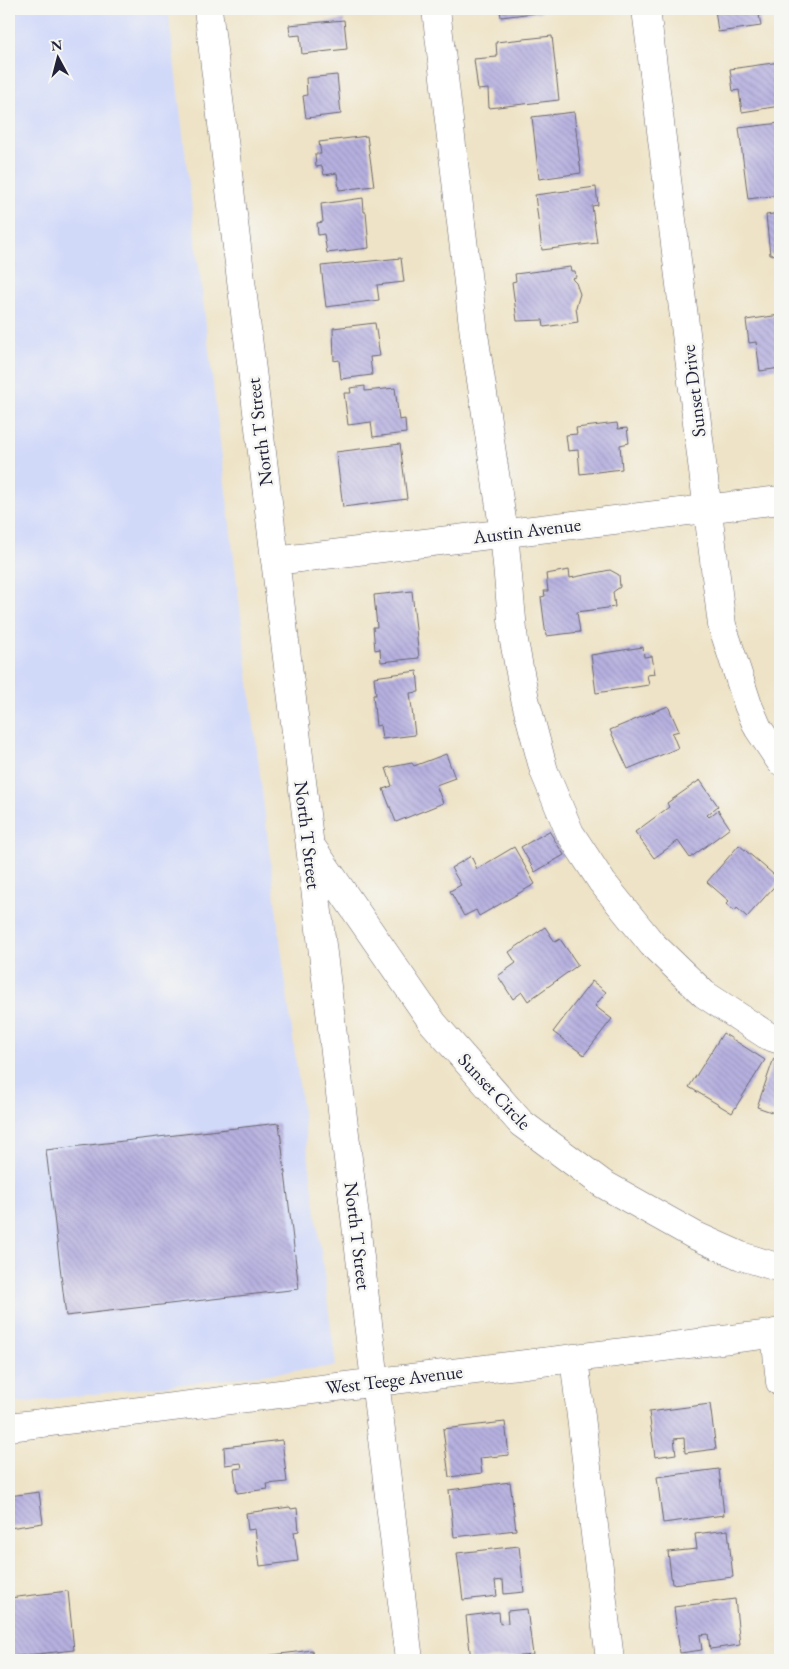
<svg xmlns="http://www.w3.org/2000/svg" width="789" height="1669" font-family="'EB Garamond',serif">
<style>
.built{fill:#d1d9f9}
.building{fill:url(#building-back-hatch)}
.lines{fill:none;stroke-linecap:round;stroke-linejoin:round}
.minor-casing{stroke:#69666c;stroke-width:29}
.minor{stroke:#fff;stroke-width:28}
.labels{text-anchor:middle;stroke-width:5;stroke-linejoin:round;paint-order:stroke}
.street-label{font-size:19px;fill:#22223b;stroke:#f6f6f2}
</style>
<defs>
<pattern id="building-back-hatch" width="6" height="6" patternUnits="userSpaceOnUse" patternTransform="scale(1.25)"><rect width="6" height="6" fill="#b6b0df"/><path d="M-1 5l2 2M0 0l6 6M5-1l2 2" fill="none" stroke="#9c97c0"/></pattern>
</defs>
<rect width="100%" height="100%" fill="#f6f6f2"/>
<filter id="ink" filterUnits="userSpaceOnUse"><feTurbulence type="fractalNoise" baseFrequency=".02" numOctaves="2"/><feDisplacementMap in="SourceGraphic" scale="10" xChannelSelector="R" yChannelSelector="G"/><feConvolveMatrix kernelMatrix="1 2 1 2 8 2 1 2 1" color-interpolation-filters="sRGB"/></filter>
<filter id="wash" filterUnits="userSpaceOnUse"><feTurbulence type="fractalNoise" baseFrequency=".0096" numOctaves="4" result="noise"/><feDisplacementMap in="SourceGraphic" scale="20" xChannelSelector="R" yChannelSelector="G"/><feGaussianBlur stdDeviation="1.12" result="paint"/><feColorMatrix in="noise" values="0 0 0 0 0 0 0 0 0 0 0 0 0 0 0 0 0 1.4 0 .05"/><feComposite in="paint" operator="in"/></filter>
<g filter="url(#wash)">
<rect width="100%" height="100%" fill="#eee3c6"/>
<!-- built -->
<path class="built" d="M9 9H168L279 932 336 1366 9 1404Z"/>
<g id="blocks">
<!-- building -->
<path class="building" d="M500 9H541L542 12 501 17Z
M715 9H758L761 26 718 32Z
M344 20 347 49 302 54 300 35 290 36 289 25Z
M552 36 559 100 489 108 488 89 478 90 474 59 497 57 496 42Z
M780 62V83L778 84 780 106 742 112 739 90 733 91 730 69Z
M337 75 341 114 306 118 303 96 307 95 306 78Z
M574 112 581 173 539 179 532 117Z
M780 123V195L748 199 739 128Z
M367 136 374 186 339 190 337 173 324 175 322 166 316 167 315 154H321L319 142Z
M596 187 598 205 592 206 597 243 542 250 535 195Z
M363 198 364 212H366L369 248 327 253 324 234 318 235 317 223 323 222 321 204Z
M780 213V254L770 255 766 215Z
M401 258 404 282 377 285 379 300 326 307 321 266Z
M570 267 571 271H575L576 277 572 278 573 280 576 283 580 294 576 307 578 322 544 327 543 320 517 321 512 282 516 281 515 274Z
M780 315V368L760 371 756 342 749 343 746 320Z
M375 323 380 356 370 357 372 375 341 379 339 360 334 361 333 328Z
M365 386V391L395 388 399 420 405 419 406 433 373 437 371 422 348 425 344 393H351L350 388Z
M617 423 618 429 627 428 629 443 620 445 622 469 580 474 578 450 568 451 566 435 577 434 576 428Z
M400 444 407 499 343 507 336 452Z
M569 570 570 578 610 570 619 575 620 587 613 592 615 607 577 612 580 632 546 636 541 597 545 596 544 591H548L546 574Z
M412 591 419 658 381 662 380 649 375 650 373 627H377L374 595Z
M643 647 644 657 652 656 655 674 647 675 649 685 596 693 591 655Z
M417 671 419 692 410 693 415 735 382 739 380 725 376 726 373 695H376L374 677Z
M668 706 679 731 672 733 678 748 628 769 610 730Z
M446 754 455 778 436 785 443 803 396 822 383 789 392 786 386 768 412 763 414 766Z
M700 780 718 806 707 815 709 817 718 810 730 828 690 858 678 841 654 858 635 832 669 807 667 803Z
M549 831 564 855 535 872 521 847Z
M739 845 780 880 747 917 737 908 735 911 726 904 729 901 707 882Z
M514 847 535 884 479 916 476 910 464 916 450 891 461 885 451 868 471 856 477 869Z
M545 927 555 942 560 939 578 965 528 1001 522 992 513 999 498 976 516 963 509 952Z
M592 981 606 992 595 1006 612 1019 584 1055 553 1032Z
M723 1033 765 1060 732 1113 689 1087Z
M774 1058 780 1060V1115L757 1107Z
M279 1123 299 1289 66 1316 46 1150Z
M710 1404 716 1449 685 1453 684 1438 674 1439 676 1454 655 1457 649 1412Z
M505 1422 509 1455 480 1458 482 1473 449 1477 443 1429Z
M282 1440 287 1482 267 1484 268 1489 237 1493 234 1469 242 1468 241 1463 225 1465 224 1447Z
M719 1469 724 1515 663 1523 657 1477Z
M510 1482 516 1530 454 1537 449 1490Z
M39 1492 43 1523 9 1528V1496Z
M290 1507 291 1509 297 1508 299 1531 294 1532 298 1561 260 1566 255 1529 248 1530 246 1513Z
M728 1530 733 1577 672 1584 668 1552 697 1549 695 1534Z
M519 1546 524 1592 504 1594 503 1580 495 1581 497 1596 463 1600 457 1553Z
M68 1591 74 1650 9 1657V1598Z
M735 1599 740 1645 710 1649 708 1634 700 1635 702 1650 680 1653 674 1607Z
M527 1609 533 1655 471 1660 466 1616 499 1612 500 1624 508 1623 507 1611Z
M312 1650 313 1660H241V1659Z"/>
</g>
</g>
<g filter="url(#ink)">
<use href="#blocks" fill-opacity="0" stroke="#69666c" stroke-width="1"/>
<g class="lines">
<defs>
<path id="minor" d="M208 9 409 1660
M436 9 474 334 504 533 514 641 525 699 544 771 570 833 602 882 652 944 704 994 768 1036 780 1040
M646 9 722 625 748 705 758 728 780 761
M275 561 780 500
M313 849 433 1023 521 1123 603 1184 694 1235 741 1256 780 1268
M775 1333 780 1382
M574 1358 610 1660
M9 1427 780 1333"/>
</defs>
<!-- minor casing -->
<use href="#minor" class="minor-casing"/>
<!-- minor -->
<use href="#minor" class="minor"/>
</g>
</g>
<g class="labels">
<!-- street labels -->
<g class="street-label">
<text transform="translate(693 391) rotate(-97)" y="7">Sunset Drive</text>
<text transform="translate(259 432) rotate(-97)" y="7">North T Street</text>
<text transform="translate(527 530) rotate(-7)" y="7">Austin Avenue</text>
<text transform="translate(308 835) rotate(83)" y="7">North T Street</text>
<text transform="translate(495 1091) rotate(47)" y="7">Sunset Circle</text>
<text transform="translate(358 1236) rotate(83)" y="7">North T Street</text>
<text transform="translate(394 1379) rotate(-7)" y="7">West Teege Avenue</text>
</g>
</g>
<!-- margin -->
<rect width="789" height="1669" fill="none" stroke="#f6f6f2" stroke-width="30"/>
<!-- north arrow -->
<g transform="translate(58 58) rotate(353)" stroke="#f6f6f2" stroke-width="4" paint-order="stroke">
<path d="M0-4L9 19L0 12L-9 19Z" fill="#22223b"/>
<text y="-8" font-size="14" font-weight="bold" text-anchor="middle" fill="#22223b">N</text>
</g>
</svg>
